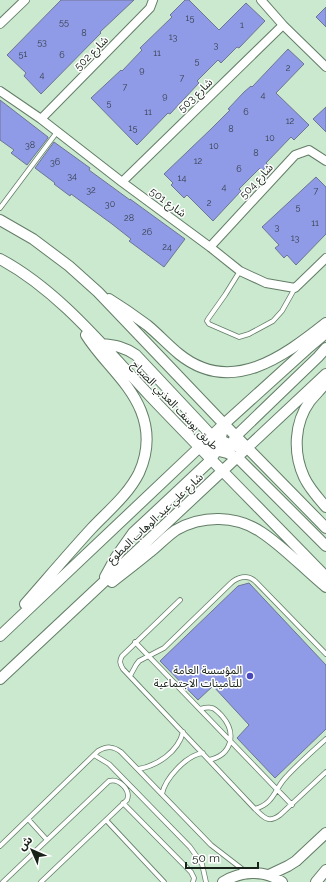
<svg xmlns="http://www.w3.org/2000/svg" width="326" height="882" font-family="Raleway,'Noto Sans Arabic',sans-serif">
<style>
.building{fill:#909be7;stroke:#6e7492}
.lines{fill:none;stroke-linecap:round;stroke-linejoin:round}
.service-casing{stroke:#637e67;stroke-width:5.5}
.minor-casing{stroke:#637e67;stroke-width:10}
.tertiary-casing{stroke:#637e67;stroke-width:12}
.service{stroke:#fff;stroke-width:4}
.minor{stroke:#fff;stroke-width:8}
.tertiary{stroke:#fff;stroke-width:10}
.poi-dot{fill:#4948be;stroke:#fff;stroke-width:1.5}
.labels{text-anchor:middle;stroke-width:3;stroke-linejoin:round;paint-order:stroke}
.number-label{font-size:9px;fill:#35404c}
.street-label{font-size:11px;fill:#172218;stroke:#fff}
.poi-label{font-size:11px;fill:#172218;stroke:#fff;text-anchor:end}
</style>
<rect width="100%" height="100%" fill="#cbe9ce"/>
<!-- building -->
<path class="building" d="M61 0H134L100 32 101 33 41 94 24 76 26 73 7 55Z
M185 0H189L219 30 246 3 265 21 239 48 237 47 221 63 218 60 197 81 199 83 183 100 170 114 168 113 137 145 91 98 121 70 122 71 142 50 140 48 172 17 170 15Z
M326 7V27L316 17Z
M288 49 304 64 276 93 309 125 294 140 291 137 266 163 268 165 262 171 260 168 239 189 241 191 213 221 187 195 184 198 171 185 173 183 164 174 211 129 230 110 228 109 244 92 251 86 252 87Z
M0 100 48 137V138L27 165 11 153 14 150 0 140Z
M326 107V132L313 119Z
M54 142 90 168 89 170 130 200V199L185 239 164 267 129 241 131 239 112 224 71 194 70 196 54 184 55 183 35 168Z
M316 177 326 187V234L296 265 287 255 284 258 275 248 279 245 262 227Z
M249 583 326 665V729L275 778 237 738 249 725 213 686 198 700 160 661 238 586Z"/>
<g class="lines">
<defs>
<path id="service" d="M0 208 57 132
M240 271 225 295 208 319 207 321 209 324 239 337 249 334 273 321 282 311 295 288
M180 600 122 656C119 661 120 664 123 669L255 809C264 817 268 824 280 815L326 772
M135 642 292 805
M130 676 136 665 139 661 164 648 230 584C237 577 247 574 255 581L326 654
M200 709C204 708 209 707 212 708 216 709 219 713 222 716 237 733 232 755 209 760
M94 755 109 764 190 847 202 864 206 882
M138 769C157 766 178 752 183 732
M162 794C165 779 186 755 203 753
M123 803 191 872 194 878 193 882
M255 809C275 803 274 789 287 776 299 763 313 751 326 739
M28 819 47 840
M106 820 164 882
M0 846 98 751C107 746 113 746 121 752L211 845 246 872
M3 882 109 781C119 778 131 790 127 800L41 882"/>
<path id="minor" d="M261 0 283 25 326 67
M0 24 25 0
M0 91 41 119 122 182 210 247 240 271 266 283 295 288 326 258
M41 119 150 8 153 0
M122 182 283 25
M210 247 295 155 309 150 326 161"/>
<path id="tertiary" d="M0 220 33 239 69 266 98 292 224 424 326 528
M0 259C58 290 104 347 149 395 207 456 267 516 326 577
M109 299C122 307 135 316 147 325 158 334 168 345 179 354 231 396 283 357 326 323
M101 344C115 345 124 347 136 355L212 436 231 445 247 448
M326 383C321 389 315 395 310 401 294 423 293 453 304 477 309 488 318 498 326 507
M233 441 236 436 318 357 326 348
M211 449 227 453 238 458 326 546
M105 577 116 557 133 533 211 460 219 446 224 424
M112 582C125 572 138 562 150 552 159 545 167 536 176 530 202 515 236 515 261 532 284 547 304 569 326 587
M25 604C47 579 69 553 92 528 108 511 128 495 139 473 148 453 149 431 141 411 129 381 102 361 86 335
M0 636 224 424 307 349 326 333
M0 679 326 374
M269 875 288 866 296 861 326 833
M223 882C241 871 264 869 282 882
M316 882 326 870"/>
</defs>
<!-- service casing -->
<use href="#service" class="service-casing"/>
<!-- minor casing -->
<use href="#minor" class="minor-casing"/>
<!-- tertiary casing -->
<use href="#tertiary" class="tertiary-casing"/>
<!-- service -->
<use href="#service" class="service"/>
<!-- minor -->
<use href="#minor" class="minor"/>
<!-- tertiary -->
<use href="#tertiary" class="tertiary"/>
</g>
<!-- markers -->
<circle class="poi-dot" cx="250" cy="676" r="4"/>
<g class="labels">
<!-- number labels -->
<g class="number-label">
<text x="190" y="21">15</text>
<text x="64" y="25">55</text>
<text x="242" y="28">1</text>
<text x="84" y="36">8</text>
<text x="173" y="40">13</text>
<text x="42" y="45">53</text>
<text x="216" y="48">3</text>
<text x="157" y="56">11</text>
<text x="23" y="57">51</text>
<text x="62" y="58">6</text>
<text x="197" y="64">5</text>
<text x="288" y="71">2</text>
<text x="142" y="73">9</text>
<text x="42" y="78">4</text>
<text x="182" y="81">7</text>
<text x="125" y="90">7</text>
<text x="263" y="98">4</text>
<text x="165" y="99">9</text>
<text x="109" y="106">5</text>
<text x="148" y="115">11</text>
<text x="246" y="115">6</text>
<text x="290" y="124">12</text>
<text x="133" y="131">15</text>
<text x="231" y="132">8</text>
<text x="270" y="141">10</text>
<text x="30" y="148">38</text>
<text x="214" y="149">10</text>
<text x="256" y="156">8</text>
<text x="198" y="164">12</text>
<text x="55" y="165">36</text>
<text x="239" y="172">6</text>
<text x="72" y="179">34</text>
<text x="182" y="181">14</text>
<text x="224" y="190">4</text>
<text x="91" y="193">32</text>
<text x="316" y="194">7</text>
<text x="209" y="206">2</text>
<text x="110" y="207">30</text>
<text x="298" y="210">5</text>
<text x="129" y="221">28</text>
<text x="315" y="226">11</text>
<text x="277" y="230">3</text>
<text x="147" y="235">26</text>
<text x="295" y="241">13</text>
<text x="167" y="250">24</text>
</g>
<!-- street labels -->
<g class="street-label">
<text transform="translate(91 53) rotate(-45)" y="4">شارع 502</text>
<text transform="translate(195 95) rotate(-44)" y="4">شارع 503</text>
<text transform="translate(256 181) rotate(-47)" y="4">شارع 504</text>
<text transform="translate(168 202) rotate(36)" y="4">شارع 501</text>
<text transform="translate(175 405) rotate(46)" y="4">طريق يوسف العذبي الصباح</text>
<text transform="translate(155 518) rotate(-43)" y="4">شارع علي عبد الوهاب المطوع</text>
</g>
<!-- poi labels -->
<g class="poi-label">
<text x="242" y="674">المؤسسة العامة<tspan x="242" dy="13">للتأمينات الاجتماعية</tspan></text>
</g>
</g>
<!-- north arrow -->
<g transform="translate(32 850) rotate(315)" stroke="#ffffff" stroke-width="3" paint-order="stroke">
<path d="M0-3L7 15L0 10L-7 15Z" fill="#172218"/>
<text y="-6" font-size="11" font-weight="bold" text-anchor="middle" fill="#172218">ش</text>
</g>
<!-- scale -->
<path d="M186 862v6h72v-6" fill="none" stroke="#172218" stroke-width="2"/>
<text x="192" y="862" font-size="12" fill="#172218" stroke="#ffffff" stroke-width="3" paint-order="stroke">50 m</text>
</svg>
